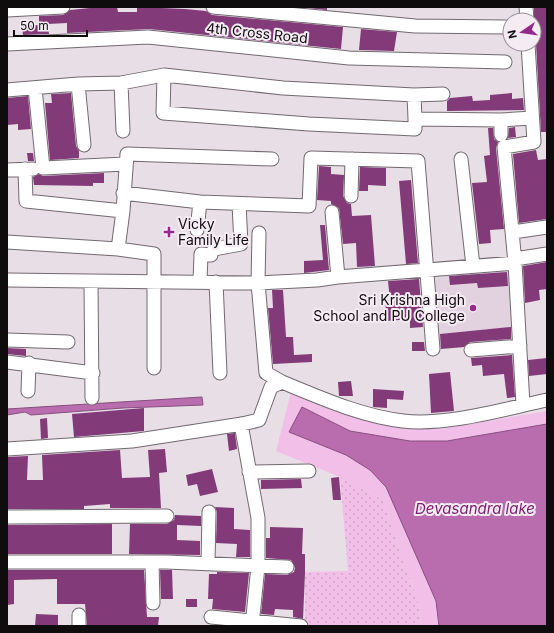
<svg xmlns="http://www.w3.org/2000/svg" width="554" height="633" font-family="Inter,sans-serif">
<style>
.built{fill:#e2d2df}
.grass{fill:url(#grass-dots)}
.park{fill:#f2bfe9}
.water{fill:#b96cae;stroke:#864f7e}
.building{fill:#823a79}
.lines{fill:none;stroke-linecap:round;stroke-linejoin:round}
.minor-casing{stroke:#716970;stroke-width:15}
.minor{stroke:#fff;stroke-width:13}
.poi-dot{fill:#95298b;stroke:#f5ebf3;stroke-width:1.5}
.labels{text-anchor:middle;stroke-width:4;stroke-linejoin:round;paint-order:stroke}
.street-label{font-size:14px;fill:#0f0c0e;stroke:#f5ebf3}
.poi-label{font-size:14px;fill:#0f0c0e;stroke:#f5ebf3;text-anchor:start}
.water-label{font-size:15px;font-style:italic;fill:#791b70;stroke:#f5ebf3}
</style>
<defs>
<pattern id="grass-dots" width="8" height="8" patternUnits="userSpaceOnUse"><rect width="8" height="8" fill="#f2bfe9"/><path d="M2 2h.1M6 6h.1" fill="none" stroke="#cea3c7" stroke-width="1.8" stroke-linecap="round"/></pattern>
</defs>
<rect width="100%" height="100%" fill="#e8dee6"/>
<!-- built -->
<path class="built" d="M510 268 515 344 435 349 430 272Z"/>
<!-- grass -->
<path class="grass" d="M340 477 383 500 419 605 421 626H305V572L348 571Z"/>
<!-- park -->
<path class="park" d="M291 392 359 418 441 429 547 411V424L447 441H410L349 431 302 407 289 432 346 455 370 470 386 488 436 601 439 626H421L419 605 383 500 340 477 276 451Z"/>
<!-- water -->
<path class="water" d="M202 397 203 405 123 408 31 415 25 412 7 415V409Z
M302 407 350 431 410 441H447L547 424V626H439L436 601 386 487 370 470 346 455 289 432Z"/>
<!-- building -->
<path class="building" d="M100 7H117L118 12H137V7L185 9 206 11 212 15 343 27 341 49 149 29 67 33V23L48 24 49 34 23 35 22 26 39 25V16L63 15 70 10Z
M298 7H327V10Z
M534 7H547V132H541L536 44 534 37Z
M361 29 397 32 394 51 359 50Z
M71 93 76 146 79 151V158L50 160 45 103H52L51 94Z
M512 93V99L523 98 524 110 447 111V101L450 98 472 96 473 101 490 100V95Z
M28 96 31 129 18 130V124L7 125V98Z
M515 127 516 137 508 138 509 128Z
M488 128H493L494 139 498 142 496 148 504 229 490 230 491 243 479 244 472 183 487 182 484 156 490 155Z
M536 150 538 160 547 159V219L519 223 513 154Z
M27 153H33L34 161H28Z
M319 166 331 167V174L344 175 343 196 347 203 351 204 352 216 371 215 375 266 357 267 356 243 343 244 339 208 331 204V201L317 200Z
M360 167 386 168V186L368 185V191H359Z
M104 173V183H93V186L34 185 33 177 39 174 43 176Z
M411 180 418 263 406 264 399 181Z
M320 225H325L329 270 304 273V261L323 260Z
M547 262V289L539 290 540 300 525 303 523 266Z
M507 272 508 286 478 288 477 283 450 285 449 276Z
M419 279 423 327 410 328V319L387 321 385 300H390L388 281Z
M272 290H283L286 337H293L294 355 312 354V362L273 364 268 308H273Z
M511 327V339L470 342 464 347 441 349 440 334Z
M412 342H424L425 351H412Z
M7 348 26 349V356L7 354Z
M512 355 515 397 507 398 504 374 483 376 482 365 472 366 471 358Z
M547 358V374L529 376 528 360Z
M450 372 454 411 431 413 429 374Z
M351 381 353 396H339L338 382Z
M373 389 404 391 403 400 387 399V408L373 407Z
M144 408V431L74 437 72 414Z
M47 418 48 438 41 439 40 419Z
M235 433 237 449 229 451 227 434Z
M165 449 167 472 159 473 161 508H110V504L84 506V509H7V457L28 456 27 480H43L42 455 120 450 122 478 150 477 148 450Z
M212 469 218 492 200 496 197 484 188 486 186 475Z
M339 477 341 500H333L331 478Z
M301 479 302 488 261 489V480Z
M215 507 234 508V529L250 530V557H236L237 544 216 543 217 512Z
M175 515 201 516V526L177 525V540L200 541V555L129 554 130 524H167L174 520Z
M112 524V554H7V525Z
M270 527 303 528 302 554H305V573L303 619 293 617V610L275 609 274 615 261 614 265 574 287 575 294 572 295 568 291 560 266 558V538H270Z
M7 570H144L147 617H159L158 626H87L85 604H57V579L14 580V604L7 605Z
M160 570H172L173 599H161Z
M217 572 249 573 245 612 212 609 213 599H208L209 574H217Z
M186 599H197V607H186Z
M36 614 58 615V626H35Z"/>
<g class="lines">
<defs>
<path id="minor" d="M213 7 415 26 505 27
M526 7 527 20
M7 10 63 7
M7 44 148 37 349 58 505 62
M164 75 283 88 414 95 415 119 501 120 532 118
M121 83 123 131
M78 84 84 145
M35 88 43 168 125 164
M7 90 78 84 121 83 164 75 163 113 309 124 415 129V119
M414 95 443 94
M501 120V135
M461 159 473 266
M25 169 26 201 123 211
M7 170 33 169
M123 193 200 202 309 206 311 158 418 161 433 349
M351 196 352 159
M197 230 200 202
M513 232 547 227
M259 233 258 283 266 373 282 382
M7 242 118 249 154 254V368
M118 249 123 211 127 154 272 159
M214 249 241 244 239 204
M515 259 547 254
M338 277 515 263
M7 280 258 283 317 280 338 277 332 212
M91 282 92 398
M200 282 201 254 211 255
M216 282 220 373
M7 340 68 342
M471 350 520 346
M7 362 93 373
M28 391 29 363
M523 405 515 263 504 147 534 142 528 44
M241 424 258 518V566L252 626
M7 449 132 441 242 424 259 420 271 387 282 382C321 398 361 416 403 421 447 426 504 409 547 400
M249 472 309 471
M7 517 167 516
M7 562H166L287 567
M152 562 153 603
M208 564 209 512
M211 617 301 626
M79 626V615"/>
</defs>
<!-- minor casing -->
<use href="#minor" class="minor-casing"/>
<!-- minor -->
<use href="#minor" class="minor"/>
</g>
<!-- markers -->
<g class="poi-dot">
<path d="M167 226h4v4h4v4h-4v4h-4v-4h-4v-4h4z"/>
<circle cx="473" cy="308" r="4"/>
</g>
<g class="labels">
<!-- street labels -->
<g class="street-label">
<text transform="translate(257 33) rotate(6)" y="5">4th Cross Road</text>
</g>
<!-- poi labels -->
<g class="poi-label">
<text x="178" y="229">Vicky<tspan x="178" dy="16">Family Life</tspan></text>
<text x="465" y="305" text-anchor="end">Sri Krishna High<tspan x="465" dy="16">School and PU College</tspan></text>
</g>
<!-- water labels -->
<g class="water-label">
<text x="475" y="514">Devasandra lake</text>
</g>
</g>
<!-- border -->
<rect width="554" height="633" fill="none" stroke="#0f0c0e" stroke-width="16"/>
<!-- north arrow -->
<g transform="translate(522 32) rotate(257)"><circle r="19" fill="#f5ebf3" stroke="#999297"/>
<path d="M0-3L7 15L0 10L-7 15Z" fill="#95298b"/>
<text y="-6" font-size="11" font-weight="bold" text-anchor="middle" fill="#0f0c0e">N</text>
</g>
<!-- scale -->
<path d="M14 30v6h73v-6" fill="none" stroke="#0f0c0e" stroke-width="2"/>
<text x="20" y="30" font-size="12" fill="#0f0c0e" stroke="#f5ebf3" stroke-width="3" paint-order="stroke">50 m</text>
</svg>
